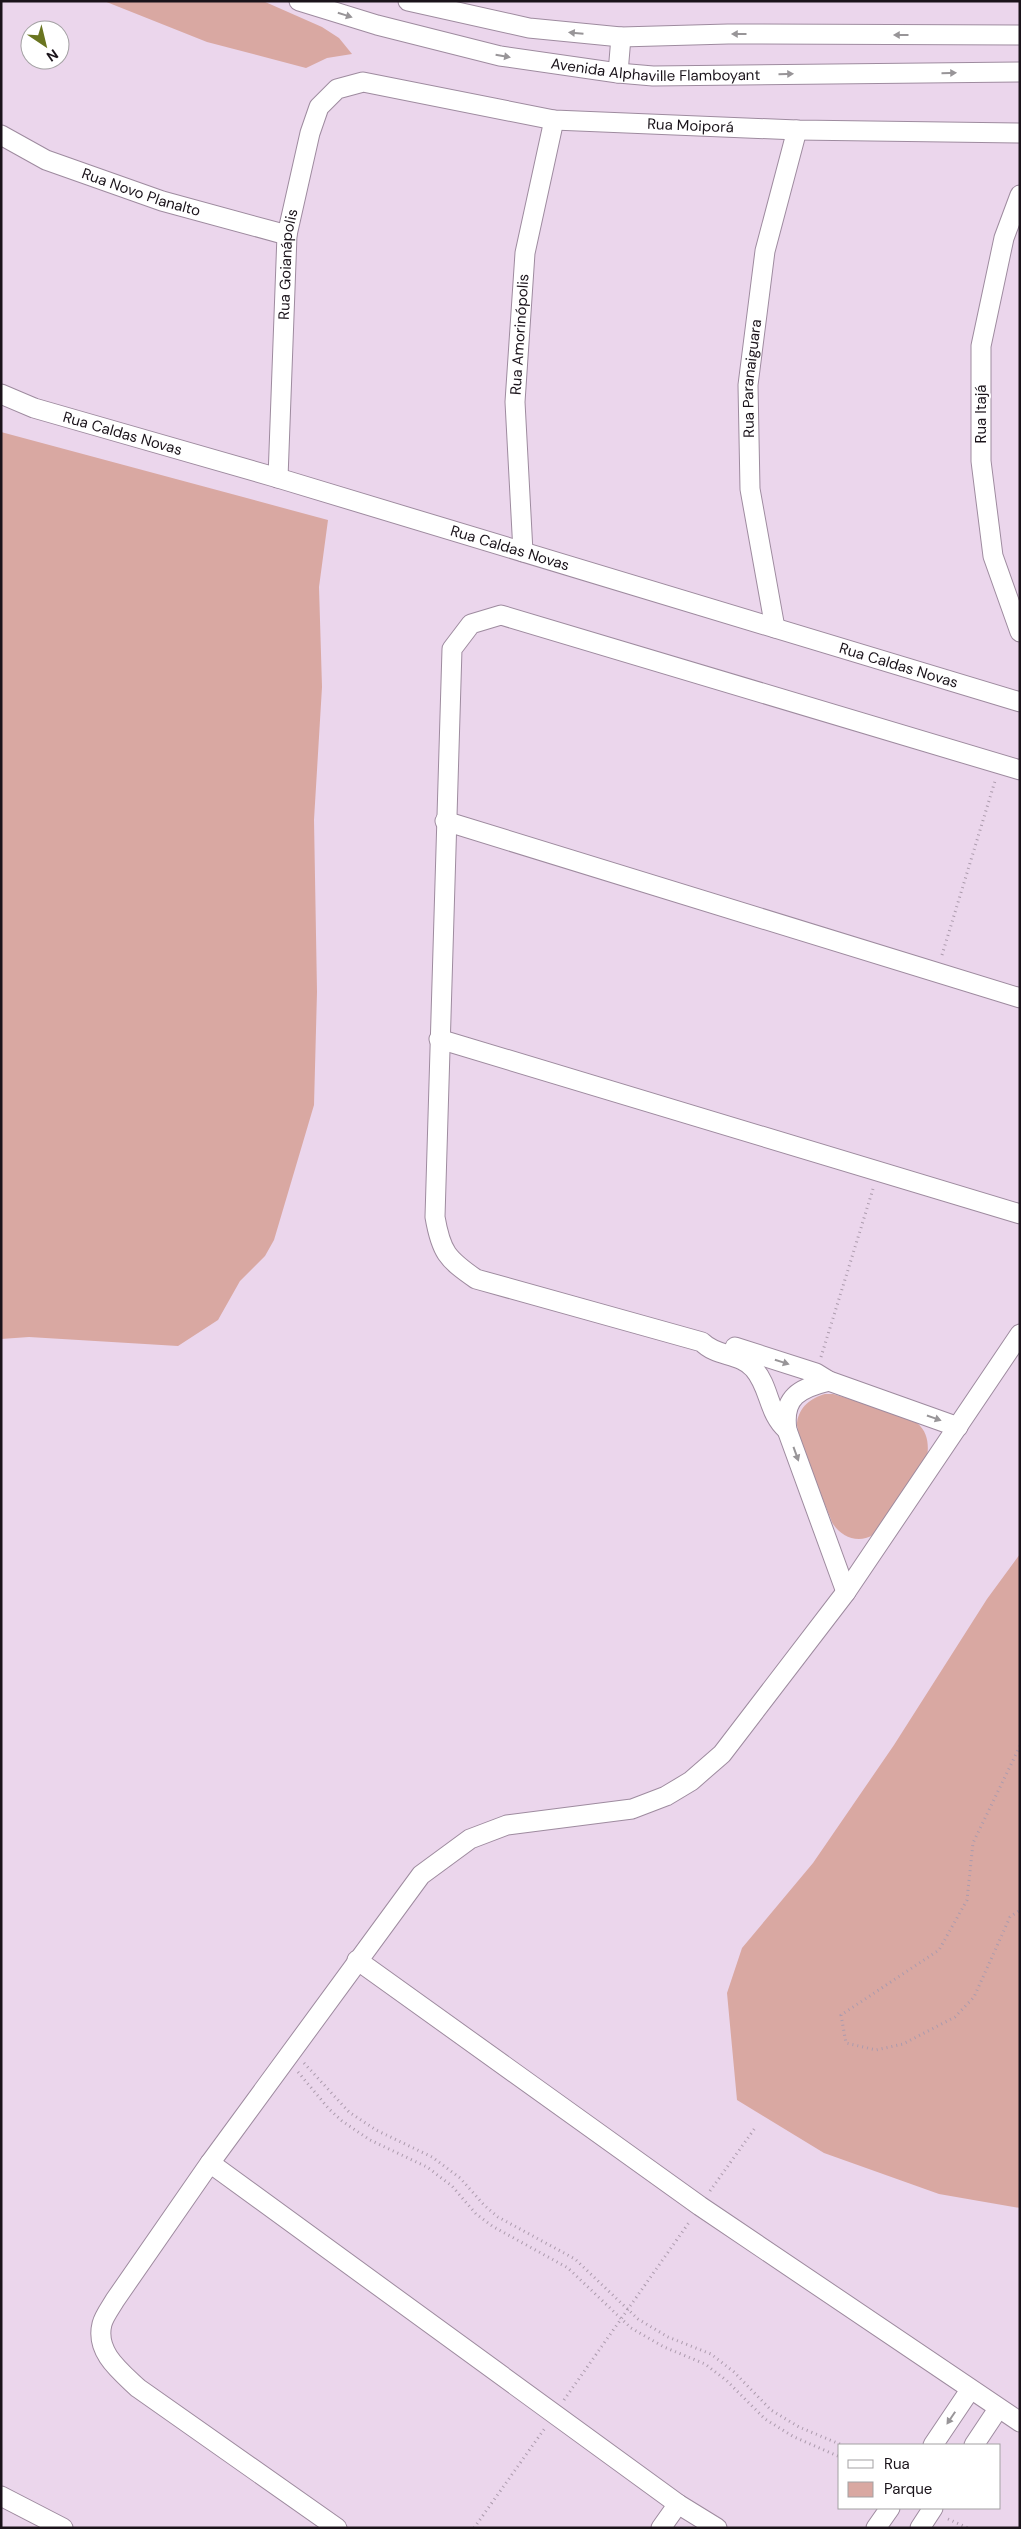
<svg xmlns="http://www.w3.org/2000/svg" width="1021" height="2529" font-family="'DM Sans',sans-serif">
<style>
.green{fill:#d9a8a2}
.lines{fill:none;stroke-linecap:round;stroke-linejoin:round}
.minor-casing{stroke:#9e8b9f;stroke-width:21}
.path{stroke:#ac9bad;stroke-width:3;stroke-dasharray:1 4;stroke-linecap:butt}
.minor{stroke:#fff;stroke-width:19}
.oneway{fill:#989598}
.labels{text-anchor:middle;stroke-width:4;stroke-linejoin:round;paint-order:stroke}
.street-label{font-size:15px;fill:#1a131a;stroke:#fff}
</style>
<rect width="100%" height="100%" fill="#ebd6ec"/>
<!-- green -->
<path class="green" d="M104 1H263L322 27 339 38 352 54 327 58 306 68 207 42Z
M1 432 328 520 319 587 322 687 314 820 317 992 314 1105 274 1240 265 1256 240 1281 218 1320 178 1346 29 1337 1 1339Z
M825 1394H833C848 1399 909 1415 917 1423 928 1432 929 1445 927 1458 917 1474 886 1527 873 1535 858 1544 842 1537 833 1524 826 1506 796 1437 797 1423 799 1407 811 1398 825 1394Z
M1020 1554V2208L939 2194 824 2153 737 2100 727 1993 742 1948 813 1863 894 1745 987 1599Z"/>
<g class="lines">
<defs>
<g id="minor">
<path id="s1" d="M299 1 377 25 500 56 618 73 653 76 1020 72"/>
<path d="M408 1 529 28 621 37 728 34 1020 35"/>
<path d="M618 73 621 37"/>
<path id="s2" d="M1 135 46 160 162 201 287 235"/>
<path d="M1020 195 1004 238 981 346V461L993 556 1020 632"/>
<path id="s3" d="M1 394 34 408 278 478 1020 702"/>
<path id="s4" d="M278 478 287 235 310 133 319 107 337 89 363 82 554 120 797 130 1020 133"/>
<path id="s5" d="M523 552 515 402 525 253 554 120"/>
<path id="s6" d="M775 628 750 489 748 385 765 251 797 130"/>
<path d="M445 821 1020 998"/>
<path d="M439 1039 1020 1214"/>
<path d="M735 1347 816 1373 829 1381 958 1427"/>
<path d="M829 1381C800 1388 782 1397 787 1430L846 1592"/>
<path d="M787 1430C768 1414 770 1387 754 1369 741 1353 716 1357 702 1342L476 1279C447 1259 441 1252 435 1217L452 649 471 624 501 615 1020 770"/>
<path d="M357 1960 700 2206 1020 2422"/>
<path d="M210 2163 678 2504 717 2528"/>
<path d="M933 2445 970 2390"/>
<path d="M974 2445 998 2409"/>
<path d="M1 2496 63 2528"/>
<path d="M337 2528 138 2388C120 2371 95 2352 102 2324 104 2316 111 2307 115 2300L210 2163 421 1875 470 1839 507 1825 632 1809 666 1796 691 1781 722 1754 846 1592 1020 1334"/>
<path d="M661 2528 678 2504"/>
<path d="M876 2528 890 2508"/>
<path d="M920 2528 933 2508"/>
</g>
</defs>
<!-- minor casing -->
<use href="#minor" class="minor-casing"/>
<!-- path -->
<path class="path" d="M942 955 995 781
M821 1357 873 1189
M1020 1746 973 1843 967 1900 939 1950 841 2015 846 2043 876 2050 903 2044 955 2017 974 1997 1010 1917 1020 1910
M304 2063 349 2112 376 2130 432 2157 460 2178 484 2205 498 2217 575 2259 638 2319 668 2337 711 2354 734 2372 771 2410 799 2427 842 2445
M298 2072 329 2109 342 2121 370 2140 427 2167 452 2186 476 2214 492 2226 568 2268 631 2328 664 2347 705 2364 726 2380 765 2419 794 2437 840 2457
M710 2191 755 2128
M564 2400 690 2221
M948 2519 968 2528
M474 2528 545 2428"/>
<!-- minor -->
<use href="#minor" class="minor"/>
</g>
<!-- one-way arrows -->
<defs><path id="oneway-solid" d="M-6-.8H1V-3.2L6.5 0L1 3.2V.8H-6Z" transform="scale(1.25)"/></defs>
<g class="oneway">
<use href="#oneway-solid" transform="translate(345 15) rotate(17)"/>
<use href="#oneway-solid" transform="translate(576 33) rotate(-175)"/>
<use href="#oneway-solid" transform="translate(739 34) rotate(-180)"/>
<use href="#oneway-solid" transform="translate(901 35) rotate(-180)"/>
<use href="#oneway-solid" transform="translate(503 56) rotate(10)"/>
<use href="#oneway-solid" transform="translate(949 73) rotate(-1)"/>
<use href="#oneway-solid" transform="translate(786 74) rotate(-1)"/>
<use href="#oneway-solid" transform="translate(782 1362) rotate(18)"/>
<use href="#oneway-solid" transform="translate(934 1418) rotate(19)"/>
<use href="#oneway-solid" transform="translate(796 1454) rotate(70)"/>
<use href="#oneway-solid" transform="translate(951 2418) rotate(124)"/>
</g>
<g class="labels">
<!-- street labels -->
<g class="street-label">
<text dy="5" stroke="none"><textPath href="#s1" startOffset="365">Avenida Alphaville Flamboyant</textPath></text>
<text dy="5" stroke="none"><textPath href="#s4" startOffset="759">Rua Moiporá</textPath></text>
<text dy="5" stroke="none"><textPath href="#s2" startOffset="152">Rua Novo Planalto</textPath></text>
<text dy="5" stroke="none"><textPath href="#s4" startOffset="214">Rua Goianápolis</textPath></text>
<text dy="5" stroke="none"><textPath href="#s5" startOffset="218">Rua Amorinópolis</textPath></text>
<text dy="5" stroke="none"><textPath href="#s6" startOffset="252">Rua Paranaiguara</textPath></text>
<text transform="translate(981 414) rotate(-90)" y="5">Rua Itajá</text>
<text dy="5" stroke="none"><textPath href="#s3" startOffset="128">Rua Caldas Novas</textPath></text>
<text dy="5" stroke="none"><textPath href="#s3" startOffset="532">Rua Caldas Novas</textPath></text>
<text dy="5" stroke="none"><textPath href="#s3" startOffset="938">Rua Caldas Novas</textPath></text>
</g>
</g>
<!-- border -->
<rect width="1021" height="2529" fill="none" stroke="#1a131a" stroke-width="5"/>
<!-- legend -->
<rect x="838" y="2444" width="162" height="65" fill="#ffffff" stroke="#a3a1a3"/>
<rect x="848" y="2460" width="25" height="8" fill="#ffffff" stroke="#a3a1a3"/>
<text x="884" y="2469" font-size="15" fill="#1a131a">Rua</text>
<rect x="848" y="2482" width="25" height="15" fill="#d9a8a2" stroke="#a3a1a3"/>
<text x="884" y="2494" font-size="15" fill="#1a131a">Parque</text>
<!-- north arrow -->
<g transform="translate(45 45) rotate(145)"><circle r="24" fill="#ffffff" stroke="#a3a1a3"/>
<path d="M0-4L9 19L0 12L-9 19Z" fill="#6a7520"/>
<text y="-8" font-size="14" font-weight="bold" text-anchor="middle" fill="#1a131a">N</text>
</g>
</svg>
